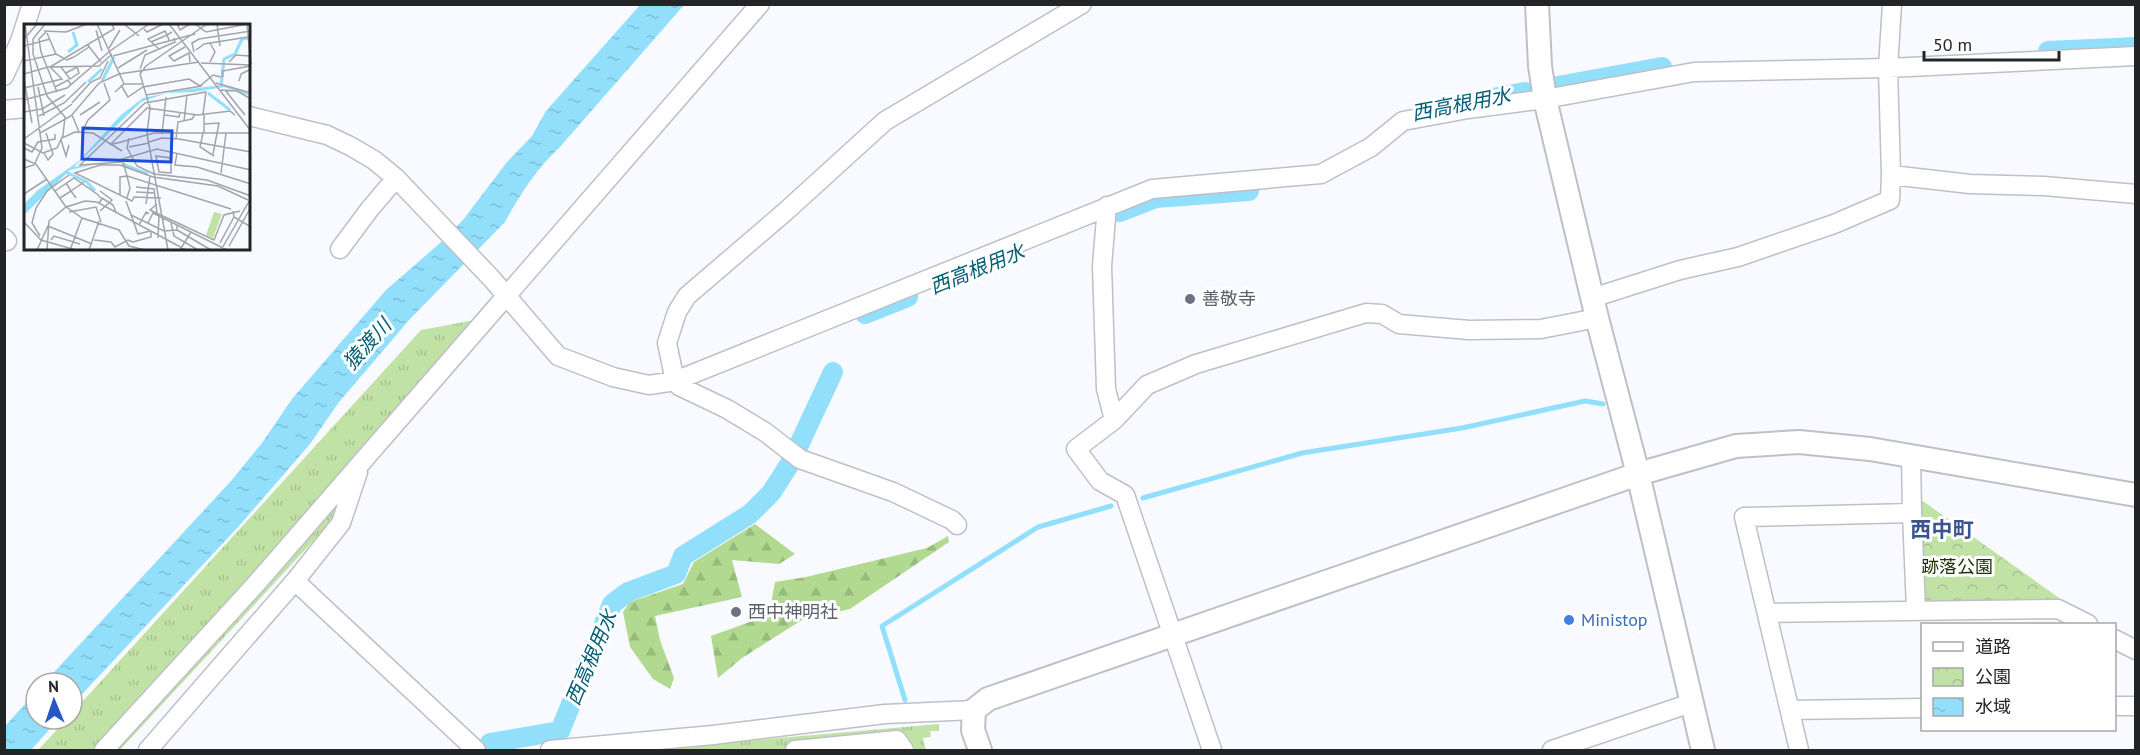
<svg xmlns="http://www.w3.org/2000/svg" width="2140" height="755" font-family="'PT Sans','Noto Sans JP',sans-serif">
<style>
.grass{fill:url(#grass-tufts)}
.forest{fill:url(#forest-firs)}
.park{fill:url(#park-crowns)}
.water{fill:url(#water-ripples)}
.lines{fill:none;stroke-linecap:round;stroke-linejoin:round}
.stream{stroke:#92dffc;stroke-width:5}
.canal{stroke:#92dffc;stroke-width:20}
.minor-casing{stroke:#bdc0c6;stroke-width:21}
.tertiary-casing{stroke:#bdc0c6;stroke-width:26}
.minor{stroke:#fff;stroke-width:18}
.tertiary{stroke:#fff;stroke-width:22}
.worship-dot{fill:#6b7280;stroke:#fff;stroke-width:2}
.shop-dot{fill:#3f7fe0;stroke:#fff;stroke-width:2}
.labels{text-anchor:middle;stroke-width:6;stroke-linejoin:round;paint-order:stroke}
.worship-label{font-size:18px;fill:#5b616d;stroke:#fff;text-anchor:start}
.park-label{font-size:18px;fill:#1a3200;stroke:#fff}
.shop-label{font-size:18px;fill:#366cbe;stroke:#fff;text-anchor:start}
.water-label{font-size:20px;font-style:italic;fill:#025d75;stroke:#fff}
.quarter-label{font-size:21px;font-weight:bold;fill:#39548e;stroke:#fff}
.inset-river{fill:none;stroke:#92dffc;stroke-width:3}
.inset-road{fill:none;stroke:#a3a4a8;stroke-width:1.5}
.view{fill:#1d4ed8;fill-opacity:0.15;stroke:#1d4ed8;stroke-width:3}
.inset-edge{fill:none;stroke:#232426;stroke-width:3}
</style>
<defs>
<pattern id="grass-tufts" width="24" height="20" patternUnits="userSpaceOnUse" patternTransform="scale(1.5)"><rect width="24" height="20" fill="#c1e2a5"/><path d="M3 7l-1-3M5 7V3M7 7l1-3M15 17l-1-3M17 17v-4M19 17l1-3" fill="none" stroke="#a6c28e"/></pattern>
<pattern id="forest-firs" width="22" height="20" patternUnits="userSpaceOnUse" patternTransform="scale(1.5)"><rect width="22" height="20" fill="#b1d990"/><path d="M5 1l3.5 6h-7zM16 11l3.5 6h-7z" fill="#98ba7c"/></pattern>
<pattern id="park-crowns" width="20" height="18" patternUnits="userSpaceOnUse" patternTransform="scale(1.5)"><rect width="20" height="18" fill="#c1e2a5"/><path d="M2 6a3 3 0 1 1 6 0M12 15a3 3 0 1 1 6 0" fill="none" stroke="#a6c28e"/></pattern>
<pattern id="water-ripples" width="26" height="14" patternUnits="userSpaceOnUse" patternTransform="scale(1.5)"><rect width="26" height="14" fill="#92dffc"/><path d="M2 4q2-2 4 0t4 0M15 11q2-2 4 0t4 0" fill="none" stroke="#7ebfd8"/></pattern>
</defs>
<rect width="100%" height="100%" fill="#f8faff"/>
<!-- grass -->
<path class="grass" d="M475 320 355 456 343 494 328 525 120 750H38L67 719H72V713L421 330Z
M939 724V731H930L931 737 923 738 926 750H642Z"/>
<!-- forest -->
<path class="forest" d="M755 524 795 554 779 564 732 560 742 597 655 616 660 640 674 678 670 689 653 679 630 647 623 612 630 602 683 584 694 562Z
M948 536 949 542 850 609 802 620 742 658 718 678 711 636 769 615 775 582 806 577 927 548Z"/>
<!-- park -->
<path class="park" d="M1920 499 2062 600 1929 603 1922 596Z"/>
<!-- water -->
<path class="water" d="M640 5H684L559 148C537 168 519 196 505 222L410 319 339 402 310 444 239 526 72 705V683H44L231 481 262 443 292 399 386 290 439 244 463 220 507 162 532 136 546 111Z
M36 692V719H59L31 750H5V726Z"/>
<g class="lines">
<!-- stream -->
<path class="stream" d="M1143 498 1302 453 1462 428 1585 401 1603 404
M905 700 882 626 1038 527 1111 506"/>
<!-- canal -->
<path class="canal" d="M2048 51 2136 47
M1558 86 1662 67
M1492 98 1525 92
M1120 212 1156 198 1249 191
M865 314 908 297
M797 449 833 372
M490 743 560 731 612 604 628 592 676 574 683 556 750 514 771 493 791 462"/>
<defs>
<path id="minor" d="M4 76 20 41 32 4
M4 110 26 108
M249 116 327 135 350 146 374 160 396 178 492 279 558 356 613 377 649 385 675 381 1152 189 1321 174 1371 147 1403 121 1468 109 1545 99 1694 72 1888 68 2136 56
M1891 175 1970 184 2044 186 2136 194
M1107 206 1102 266 1106 389 1114 420
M4 238 7 241
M340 249 369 210 396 178
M1592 298 1680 270 1738 257 1834 224 1890 200 1891 175 1888 68 1892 4
M1911 457 1912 513
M358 472 341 523 295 581 476 750
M957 525 952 520 893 492 800 459 765 432 727 409 679 386 675 381 667 343 677 312 687 296 785 212 885 121 1082 4
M1767 613 2058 609 2088 624
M2114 639 2136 650
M2114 706H2136
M1790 710 1922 708
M104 750 255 585 760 4
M148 750 295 581
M550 750 713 735 885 714 974 710
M795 750 897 740 904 750
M1212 750 1125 495 1100 481 1076 449 1114 420 1147 385 1196 364 1366 313 1382 314 1399 324 1469 330 1541 329 1597 318
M1552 750 1691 703
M1799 750 1744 517 1912 513 1916 610"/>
<path id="tertiary" d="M1537 4 1540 66 1545 99 1597 318 1638 474 1703 750
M980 750 973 730 974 710 988 699 1638 474 1736 446 1799 442 1870 449 2136 495"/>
</defs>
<!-- minor casing -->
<use href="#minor" class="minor-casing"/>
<!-- tertiary casing -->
<use href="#tertiary" class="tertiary-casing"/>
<!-- minor -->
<use href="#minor" class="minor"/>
<!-- tertiary -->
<use href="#tertiary" class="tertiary"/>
</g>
<!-- markers -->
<g class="worship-dot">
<circle cx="1190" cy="299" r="6"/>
<circle cx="736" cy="612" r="6"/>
</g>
<circle class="shop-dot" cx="1569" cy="620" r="6"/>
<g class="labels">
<!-- worship labels -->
<g class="worship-label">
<text x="1202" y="305">善敬寺</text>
<text x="748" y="618">西中神明社</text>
</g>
<!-- park labels -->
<g class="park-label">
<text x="1957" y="573">跡落公園</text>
</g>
<!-- shop labels -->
<g class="shop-label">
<text x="1581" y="626">Ministop</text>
</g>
<!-- water labels -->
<g class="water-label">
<text transform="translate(1461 104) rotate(-11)" y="7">西高根用水</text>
<text transform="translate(977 269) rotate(-22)" y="7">西高根用水</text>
<text transform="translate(367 344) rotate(-48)" y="7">猿渡川</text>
<text transform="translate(591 658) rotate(-67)" y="7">西高根用水</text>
</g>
<!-- quarter labels -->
<g class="quarter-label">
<text x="1942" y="537">西中町</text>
</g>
</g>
<!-- overview -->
<g transform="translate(24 24)">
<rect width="226" height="226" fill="#f8faff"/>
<path d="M190 188 198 190 189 214 182 211Z" fill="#c1e2a5"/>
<path d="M197 61 221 67 226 72 200 63 170 68 143 69 117 78 50 143 77 139 46 146 0 191V180L14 166 55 137 97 91 119 74 151 67Z" fill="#92dffc"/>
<path class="inset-river" d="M44 28 53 21 49 8M78 57 90 33M64 58 78 45M197 63 200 35 211 30 218 15 227 14M184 69 206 86M98 140 124 150M42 148 63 158 71 167"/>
<path class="inset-road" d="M73 0 100 60M100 0 115 12M145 0 227 107M153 0 156 6 166 0M171 0 182 8 223 0M193 0 196 22M223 1 227 40M120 5 123 8 139 0M72 6 78 27M20 7 42 8 63 0M22 8 15 15 17 28 33 68M23 9 32 30M0 15 13 0M127 18 143 11 145 16M186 19 191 28 186 38M63 20 77 38M0 22 26 15M161 23 145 32 150 37 165 29 166 38M85 24 96 6M135 25 124 15 141 7 143 11 148 8M172 26 180 20 224 13M170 28 168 19 175 15 227 7M89 32 171 10M50 33 65 23M0 37 32 30 43 36 50 33M205 38 212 31 226 32M177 39 227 41M37 43 46 55 55 49 53 43 42 49M94 44 123 26M116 45 121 31 151 18 150 14M0 50 24 43 75 42 88 30M95 50 175 38M199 53 198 47 227 42M0 56 8 99M215 57 217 50 227 45M192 59 227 69M97 61 104 73 119 63 165 55 176 62 189 51 197 53M14 63 20 92M31 63 44 56 47 61M0 64 38 55 26 43 90 5 88 0M197 66 213 67 227 75M201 66 221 91M91 68 100 60H118M122 71 178 62M0 76 43 64 86 27 125 0M48 79 67 58 76 54 84 37M0 88 18 85 41 71M48 91 55 108M56 91 76 78M141 91 155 93 156 88M15 92 40 79 62 58M160 97 163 71M181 100 195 99 189 130M58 108 64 96 86 76 80 59M16 109 47 92 75 59 95 50M179 109 176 123 190 132M180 109V90M138 110 142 73M38 114 51 108 69 109 98 127M105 114 103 124 113 142 130 150 183 156 227 172M0 115 48 80M152 115 154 98 168 95 171 90M37 116 42 132 45 121M125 118 138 114 155 115 227 128M0 119 19 129 33 124 39 111 41 93 23 72 9 30V15L21 0M86 121 123 84 174 91 206 87 211 91M86 121 130 109H227M105 123 125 119M0 124 8 128 14 118 31 115V110M20 129 24 136 29 130 22 109M153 129 151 141 173 143 227 160M132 132 147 134V149L135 148ZM0 135 12 140 42 183 61 177 73 178 162 226M98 138 56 141 121 79 182 68 179 90M0 144 10 141 18 124 1 0M197 149 202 109M42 159 47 167 60 158M112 163 130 165 133 189M31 167 50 154 73 170 78 175 75 179M76 167 88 176 76 187M112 168 131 169M0 170 23 155M96 171V153L103 152 106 164 103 174M36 174 47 167 52 174M78 174 89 181 92 188M137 174 110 173 108 177 51 149 76 141H96L129 153 194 162 224 176M102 177 114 210 126 207M122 180 126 152M133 180 126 186 190 216 200 191 216 187M207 185 103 152 98 135 133 125 227 146M209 187 210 193 227 203M45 188 72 183 77 198M107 191 140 207 153 206V201M58 194 95 206 105 222 121 226M0 198 17 216 52 226M124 199 129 189 203 226M147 199 150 212 174 226M116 200V199L121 190 122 188 124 189 121 190M153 206 187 226M16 212 8 199 12 184 23 167 45 151M134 214 135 192M27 216 30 212 56 220M70 216 87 218 91 223 104 216 109 218M109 218 127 213V207M196 219 210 193M205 222 227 183M13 226 24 202 68 220M23 226 25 197 42 183 58 194 46 226M65 226 75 197M144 226 123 110 126 84 116 50 122 42 183 0M156 226 167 208M197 226 227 174"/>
<path class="view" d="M59 104 148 107 147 138 58 135Z"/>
<rect width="226" height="226" class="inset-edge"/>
</g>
<!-- border -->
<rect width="2140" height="755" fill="none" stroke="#232426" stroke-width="12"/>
<!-- legend -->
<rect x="1921" y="623" width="195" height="108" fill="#ffffff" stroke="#a7a7a8" stroke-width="1.5"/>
<rect x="1933" y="642" width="30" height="9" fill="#ffffff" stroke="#a7a7a8" stroke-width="1.5"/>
<text x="1975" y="653" font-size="18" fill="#232426">道路</text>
<rect x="1933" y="668" width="30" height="18" fill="url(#park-crowns)" stroke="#a7a7a8" stroke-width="1.5"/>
<text x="1975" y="683" font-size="18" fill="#232426">公園</text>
<rect x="1933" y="698" width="30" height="18" fill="url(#water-ripples)" stroke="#a7a7a8" stroke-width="1.5"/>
<text x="1975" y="713" font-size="18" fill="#232426">水域</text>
<!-- north arrow -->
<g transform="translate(54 701) rotate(358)"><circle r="28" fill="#ffffff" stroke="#a7a7a8" stroke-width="1.5"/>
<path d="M0-4.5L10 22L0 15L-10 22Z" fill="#2858c7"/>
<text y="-9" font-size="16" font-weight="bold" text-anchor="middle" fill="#232426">N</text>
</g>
<!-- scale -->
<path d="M1924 51v9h135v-9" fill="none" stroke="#232426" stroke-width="3"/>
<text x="1933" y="51" font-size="18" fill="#232426" stroke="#ffffff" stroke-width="4.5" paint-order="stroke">50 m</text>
</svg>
